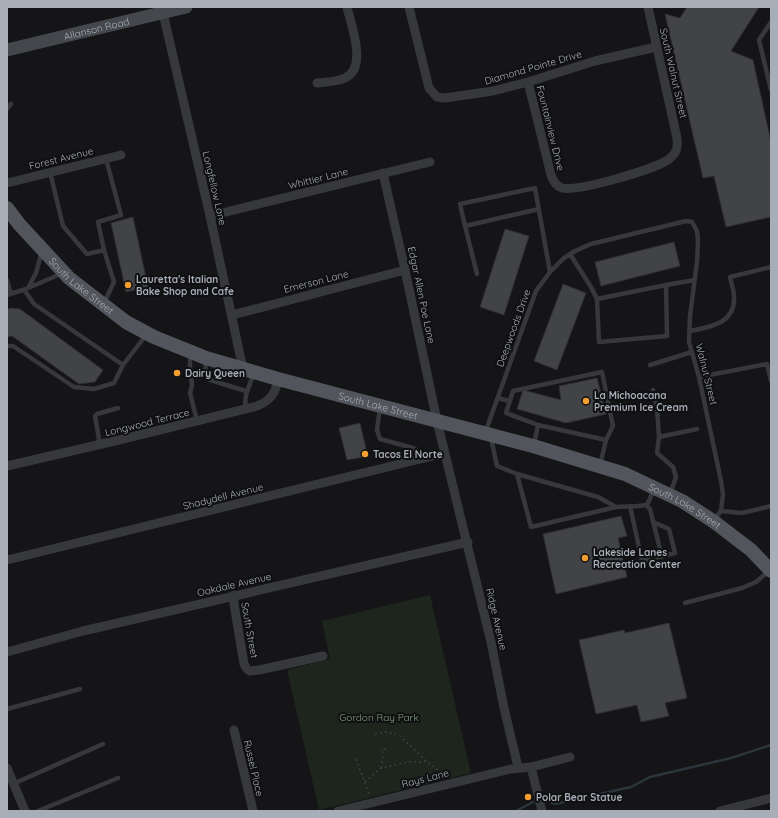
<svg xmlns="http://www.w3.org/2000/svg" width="778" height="818" font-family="Quicksand,sans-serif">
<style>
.green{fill:#1d251d}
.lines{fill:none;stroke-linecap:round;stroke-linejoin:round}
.stream{stroke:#2b363b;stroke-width:2.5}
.building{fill:#414347;stroke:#2f2f33}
.path{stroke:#3c3f43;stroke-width:1.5;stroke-dasharray:2 3;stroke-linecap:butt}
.lane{stroke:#36383c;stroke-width:4.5}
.street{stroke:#36383c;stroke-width:9}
.secondary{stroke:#44474c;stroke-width:13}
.primary{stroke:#52555b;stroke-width:14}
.poi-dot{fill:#f39e31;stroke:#101012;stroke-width:1.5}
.labels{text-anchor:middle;stroke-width:4;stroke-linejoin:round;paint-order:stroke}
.street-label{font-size:10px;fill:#a7aeb7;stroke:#101012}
.poi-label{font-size:10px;font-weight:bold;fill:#a7aeb7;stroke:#101012;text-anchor:start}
.park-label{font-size:10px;fill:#7fa27e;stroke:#101012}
</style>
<rect width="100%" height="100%" fill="#151517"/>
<!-- green -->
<path class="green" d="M430 595 471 773 319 810 287 670 330 659 322 621Z"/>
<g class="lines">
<!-- stream -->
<path class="stream" d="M545 800 555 804 631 787 650 777 731 758 771 745
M516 811 533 802"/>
</g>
<!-- building -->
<path class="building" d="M687 7H759L731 51 753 60 771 142V217L726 227 714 176 703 178 665 14 680 18Z
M133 217 148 287 126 292 111 223Z
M505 229 529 236 504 315 480 307Z
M674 242 680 266 601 286 595 262Z
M563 284 586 293 557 370 534 361Z
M12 308 20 309 103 370 95 382 79 384 12 336 7 337V309Z
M597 378 606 414 566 423 517 409 523 390 561 400 559 386Z
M360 423 368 457 364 458V457L347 460 339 428Z
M621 516 627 536 618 538 627 577 556 594 543 534Z
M669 623 687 698 665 703 669 716 641 722 637 705 596 714 579 640 624 630 625 633Z"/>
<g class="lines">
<!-- path -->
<path class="path" d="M375 734 387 732 399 735 427 762 436 768 443 776
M356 759 369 794
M381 768 383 757 382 750 386 749
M365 782 381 768 409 762H425"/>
<!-- lane -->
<path class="lane" d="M771 22 759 40 771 90
M7 109 11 104
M50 172 63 226 87 254 104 250 114 282 104 303
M539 209 465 226 460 204 535 188 550 272
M465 226 477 274
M104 250 98 222 121 215 106 159
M42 251 36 273 28 288 63 273
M570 254 591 287 597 299 599 342 667 336 666 285
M7 280 11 294
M25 291 34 304 123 365 146 335
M7 295 26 289
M597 299 666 285 695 280
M690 331C711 327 736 323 734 296 734 290 731 283 730 277L771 267
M7 346H13L74 387 94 389 114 383 123 365
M190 354V367L192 385 190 393 197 421
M206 359 205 375 210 380 246 391
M650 365 692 352
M699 377 767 364 771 381
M653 390 657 408 659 437
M498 398 509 401
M380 407 377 430 380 439 413 448 418 451 422 458
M246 409C243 395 250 387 253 374
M538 425 506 413 513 391 602 372 613 426 606 440
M485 433 536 291 550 272 564 258 575 251 591 244 686 221 692 222 697 231 698 241 697 262 690 316 689 342 699 377 721 481 723 494 721 511 714 520
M491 438 497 466 517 474
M534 444 538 425 606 440 600 465
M100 445 95 416 97 414 118 408
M670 494 676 477 673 467 657 453 659 437 697 429
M646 505 650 509 662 557
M630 506 642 561 675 553 669 529 653 522
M616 507 598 497 517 474 531 527 616 507 638 506 646 505 648 503 654 489
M721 511 742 513 771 506
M685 603 742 588 756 582 769 571
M7 709 80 689
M13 784 103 744
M38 811 118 778"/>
<!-- street -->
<path class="street" d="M409 7 429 88 437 97 445 98 493 91 528 82 595 61 656 47
M163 13 210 216 243 369
M528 82 551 175C553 181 556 186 562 188 577 192 657 169 669 159 677 153 678 147 677 138L648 7
M317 83C327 82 336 82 345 78 368 68 351 25 347 7
M383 173 405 270 437 421 491 642 504 708 518 767
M7 183 121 155
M210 216 430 162
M232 315 405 270
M7 466 119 440 257 406C270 401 276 393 278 379
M7 560 445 453
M234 595V604L244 664 247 669 250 671 259 670 323 656
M7 652 83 631 468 542
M234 730 253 811
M531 767 542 811
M7 768 25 811
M338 811 511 769 531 767 570 757
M720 811 771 798"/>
<!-- secondary -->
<path class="secondary" id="s1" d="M7 50 186 7"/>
<!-- primary -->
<path class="primary" id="s2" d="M7 208 19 224 69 278 126 322 154 337 206 358 278 379 533 446 625 474 682 501 713 521 751 550 771 571"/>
</g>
<!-- markers -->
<g class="poi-dot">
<circle cx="128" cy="285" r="4"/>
<circle cx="177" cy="373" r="4"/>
<circle cx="586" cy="401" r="4"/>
<circle cx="365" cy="454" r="4"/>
<circle cx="585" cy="558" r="4"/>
<circle cx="528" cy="797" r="4"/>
</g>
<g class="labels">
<!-- street labels -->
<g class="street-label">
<text dy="4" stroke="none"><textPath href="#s1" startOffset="92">Allanson Road</textPath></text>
<text transform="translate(533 67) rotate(-16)" y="4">Diamond Pointe Drive</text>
<text transform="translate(674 73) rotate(77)" y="4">South Walnut Street</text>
<text transform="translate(551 128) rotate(76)" y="4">Fountainview Drive</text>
<text transform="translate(61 158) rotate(-14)" y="4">Forest Avenue</text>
<text transform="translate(318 178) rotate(-14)" y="4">Whittier Lane</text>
<text transform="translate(215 188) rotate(77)" y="4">Longfellow Lane</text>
<text transform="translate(316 281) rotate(-14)" y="4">Emerson Lane</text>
<text dy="4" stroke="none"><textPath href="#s2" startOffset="108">South Lake Street</textPath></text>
<text transform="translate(422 295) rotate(78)" y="4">Edgar Allen Poe Lane</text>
<text transform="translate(513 328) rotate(-70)" y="4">Deepwoods Drive</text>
<text transform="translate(707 374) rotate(76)" y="4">Walnut Street</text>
<text dy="4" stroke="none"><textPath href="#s2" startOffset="432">South Lake Street</textPath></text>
<text transform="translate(147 422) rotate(-14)" y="4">Longwood Terrace</text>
<text transform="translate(223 496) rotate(-14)" y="4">Shadydell Avenue</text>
<text dy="4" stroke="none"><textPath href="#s2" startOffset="756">South Lake Street</textPath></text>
<text transform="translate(234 584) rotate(-13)" y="4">Oakdale Avenue</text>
<text transform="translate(497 619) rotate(77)" y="4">Ridge Avenue</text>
<text transform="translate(250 630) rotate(80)" y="4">South Street</text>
<text transform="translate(254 768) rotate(77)" y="4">Russel Place</text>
<text transform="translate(425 778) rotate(-14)" y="4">Rays Lane</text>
</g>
<!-- poi labels -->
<g class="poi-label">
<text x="136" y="283">Lauretta's Italian<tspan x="136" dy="12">Bake Shop and Cafe</tspan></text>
<text x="185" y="377">Dairy Queen</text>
<text x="594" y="399">La Michoacana<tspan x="594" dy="12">Premium Ice Cream</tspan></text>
<text x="373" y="458">Tacos El Norte</text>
<text x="593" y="556">Lakeside Lanes<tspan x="593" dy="12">Recreation Center</tspan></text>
<text x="536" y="801">Polar Bear Statue</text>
</g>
<!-- park labels -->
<g class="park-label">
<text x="379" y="721">Gordon Ray Park</text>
</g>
</g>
<!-- border -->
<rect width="778" height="818" fill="none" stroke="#a7aeb7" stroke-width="16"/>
</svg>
